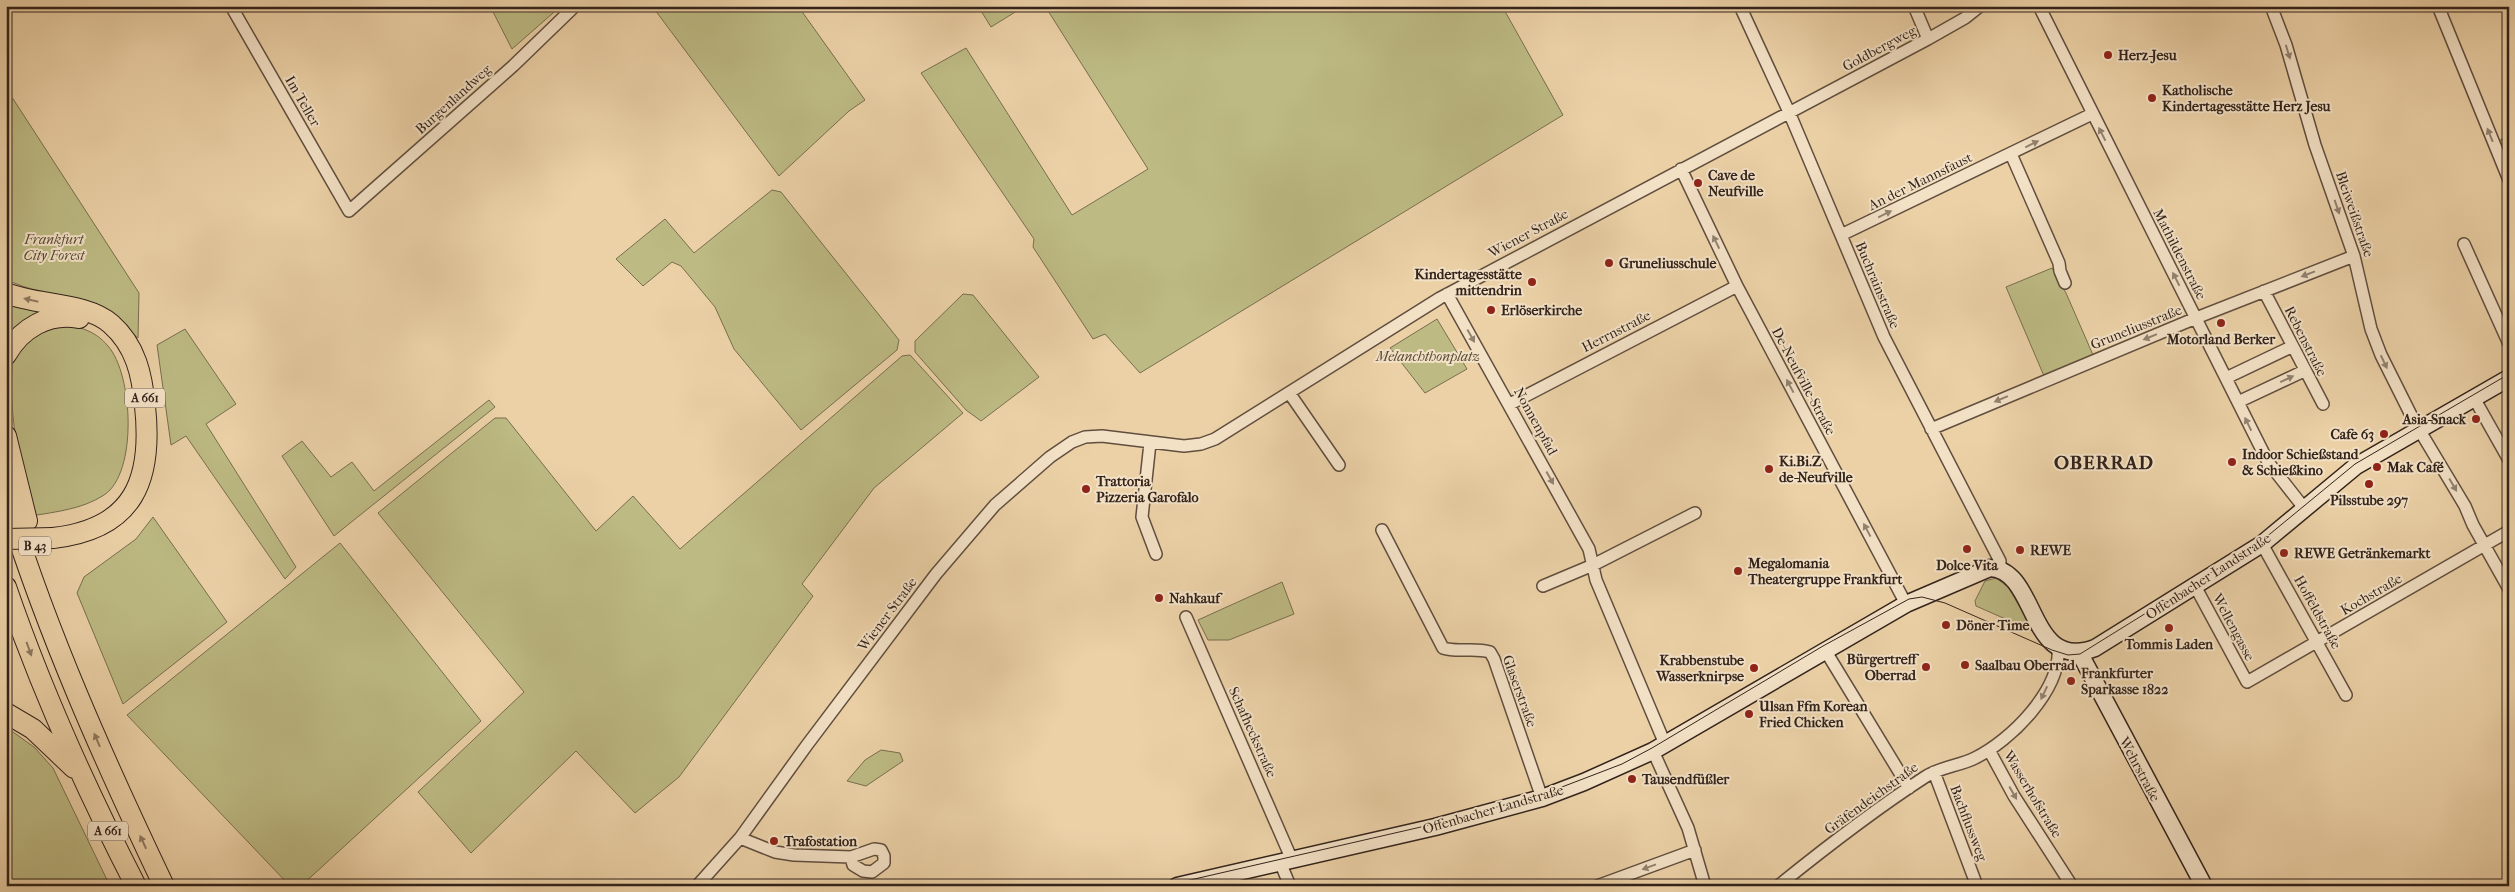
<svg xmlns="http://www.w3.org/2000/svg" width="2515" height="892" font-family="'IM FELL French Canon',serif">
<style>
.green{fill:#bdba83;stroke:#786e4f}
.lines{fill:none;stroke-linecap:round;stroke-linejoin:round}
.street-casing{stroke:#604e3e;stroke-width:14}
.secondary-casing{stroke:#32231b;stroke-width:19}
.highway-casing{stroke:#32231b;stroke-width:22}
.street{stroke:#f3e1c6;stroke-width:11}
.secondary{stroke:#f3e1c6;stroke-width:16}
.highway{stroke:#ecd1a7;stroke-width:20}
.tram{stroke:#32231b;stroke-width:1}
.highway-bridge-casing{stroke:#32231b;stroke-width:22;stroke-linecap:butt}
.highway-bridge{stroke:#ecd1a7;stroke-width:20}
.oneway{fill:#928270}
.oneway2{fill:#8f7a61}
.poi-dot{fill:#8f2418;stroke:#f3e1c6;stroke-width:2}
.labels{text-anchor:middle;stroke-width:4;stroke-linejoin:round;paint-order:stroke}
.shield{fill:#f3e1c6;stroke:#6c5c4e;stroke-width:1}
.shield-label{font-size:12px;font-weight:bold;fill:#32231b}
.street-label{font-size:14px;fill:#32231b;stroke:#f3e1c6}
.poi-label{font-size:14px;font-weight:bold;fill:#32231b;stroke:#f3e1c6;text-anchor:start}
.park-label{font-size:14px;font-style:italic;fill:#554935;stroke:#f3e1c6}
.district-label{font-size:19px;font-weight:bold;letter-spacing:1px;fill:#32231b;stroke:#f3e1c6}
</style>
<rect width="100%" height="100%" fill="#ecd1a7"/>
<filter id="stains"><feTurbulence type="fractalNoise" baseFrequency=".004" numOctaves="4"/><feColorMatrix values="0 0 0 0 .2 0 0 0 0 .09 0 0 0 0 .02 0 0 0 .5 -.17"/></filter>
<radialGradient id="worn" r=".72"><stop offset=".6" stop-color="#630" stop-opacity="0"/><stop offset="1" stop-color="#630" stop-opacity=".3"/></radialGradient>
<!-- green -->
<path class="green" d="M490 6H561L512 49Z
M652 6H798L865 100 849 111 779 176Z
M978 6H1025L991 27Z
M1045 6H1502L1563 115 1140 373 1105 334 1093 339 1033 247 1034 239 921 73 966 48 1072 215 1148 169Z
M6 88 139 293 138 338 100 309 25 287 6 280Z
M2509 136V172L2496 142Z
M772 190 781 192 899 340 897 350 801 430 734 349 715 307 681 266 672 262 643 286 616 259 665 219 694 253Z
M2052 268 2066 293 2093 355 2044 376 2006 287Z
M963 294 973 295 1039 377 981 421 966 410 915 352V341Z
M6 298 47 308 6 338Z
M1437 319 1467 369 1425 393 1390 348Z
M53 324C75 325 94 329 108 346 133 374 138 473 104 495 83 509 55 512 31 516 21 478 0 373 19 343 28 335 43 330 53 324Z
M185 329 236 404 206 424 296 567 285 579 186 436 171 445 157 345Z
M910 355 963 413 874 488 802 584 813 596 679 777 635 813 576 751 471 853 418 792 524 692 378 513 495 418H506L596 531 633 496 680 549 902 356Z
M489 400 495 407 334 536 282 456 302 441 331 477 352 462 374 491Z
M153 517 227 622 123 704 77 593 84 577 136 539Z
M340 543 481 721 301 886H290L127 715Z
M1996 578 2008 587 2035 632 1976 606 1975 601 1985 581Z
M1282 582 1294 614 1229 640H1208L1198 620Z
M6 727 34 747 53 768 110 886H6Z
M881 750 900 753 903 761 866 786 847 781 865 760Z"/>
<g class="lines">
<defs>
<path id="street" d="M231 6 349 211 513 66 575 6
M1740 6 1789 112 1884 337 2000 561V569
M1914 6 1928 39
M2039 6 2268 462 2304 508
M2271 6 2286 45 2315 145 2354 256 2371 329 2381 355 2414 421 2465 506 2473 525 2509 589
M2438 6 2509 180
M2011 154 2059 263 2060 271 2065 283
M1681 169 1737 286 1906 604
M1841 235 2092 114
M2464 244 2509 344
M2264 291 2323 404
M1447 294 1589 549 1596 580 1665 744
M2226 378 2291 347
M1290 394 1339 465
M2474 398 2509 460
M2238 402 2304 371
M1510 404 1737 286
M1931 429 2196 318 2354 256
M1150 443 1142 517 1156 554
M1382 530 1443 648C1458 653 1473 647 1490 652L1494 659 1542 798
M2262 544 2346 695
M1543 586 1593 565 1695 513
M2195 586 2247 682 2509 531
M1186 617 1292 860
M1825 650 1909 788
M1989 750 2014 796 2072 886
M1653 751 1688 828 1705 886
M1934 772 1977 886
M740 838 775 852 794 855 851 857 874 849 881 850 884 856V863L872 872 863 871 853 865 851 857
M1280 862 1290 886
M697 886 740 838 807 745 936 574 995 505 1050 457 1072 442 1085 437 1102 436 1184 446 1201 444 1215 439 1440 298 1928 39 1965 18 1980 6
M1597 886 1695 850
M1778 886C1825 848 1874 810 1925 777 1940 767 1959 766 1975 758 2010 741 2062 690 2058 647"/>
<path id="secondary" d="M2079 652 2204 886
M1177 886 1435 827 1542 798 1584 782 1653 751 1906 604 1990 568C2039 570 2027 673 2095 648L2262 544 2356 466 2509 378"/>
<path id="highway" d="M6 293C38 306 86 302 111 324 136 346 142 375 145 406 153 480 134 529 53 538
M6 355C21 328 49 312 79 318
M6 436 27 521
M6 500C47 633 104 760 164 886
M6 587C41 689 86 789 136 886
M6 713 33 729 74 768"/>
</defs>
<!-- street casing -->
<use href="#street" class="street-casing"/>
<!-- secondary casing -->
<use href="#secondary" class="secondary-casing"/>
<!-- highway casing -->
<use href="#highway" class="highway-casing"/>
<!-- street -->
<use href="#street" class="street"/>
<!-- secondary -->
<use href="#secondary" class="secondary"/>
<!-- highway -->
<use href="#highway" class="highway"/>
<!-- tram -->
<path class="tram" d="M1164 886 1434 824 1541 795 1622 764 1652 748 1823 646 1909 599 1922 597 1945 603 2052 650 2068 655 2080 654 2259 543 2355 464 2509 374"/>
<defs>
<path id="highway-bridge" d="M6 539 53 538"/>
</defs>
<!-- highway-bridge casing -->
<use href="#highway-bridge" class="highway-bridge-casing"/>
<!-- highway-bridge -->
<use href="#highway-bridge" class="highway-bridge"/>
</g>
<!-- one-way arrows -->
<defs><path id="oneway-solid" d="M-6-.8H1V-3.2L6.5 0L1 3.2V.8H-6Z" transform="scale(1.25)"/></defs>
<g class="oneway">
<use href="#oneway-solid" transform="translate(2288 52) rotate(73)"/>
<use href="#oneway-solid" transform="translate(2102 134) rotate(-117)"/>
<use href="#oneway-solid" transform="translate(2490 135) rotate(-112)"/>
<use href="#oneway-solid" transform="translate(2032 144) rotate(-26)"/>
<use href="#oneway-solid" transform="translate(2337 207) rotate(71)"/>
<use href="#oneway-solid" transform="translate(1885 214) rotate(-26)"/>
<use href="#oneway-solid" transform="translate(1716 242) rotate(-116)"/>
<use href="#oneway-solid" transform="translate(2308 274) rotate(159)"/>
<use href="#oneway-solid" transform="translate(2176 279) rotate(-117)"/>
<use href="#oneway-solid" transform="translate(1471 336) rotate(61)"/>
<use href="#oneway-solid" transform="translate(2150 337) rotate(158)"/>
<use href="#oneway-solid" transform="translate(2384 362) rotate(65)"/>
<use href="#oneway-solid" transform="translate(2287 379) rotate(-25)"/>
<use href="#oneway-solid" transform="translate(1790 386) rotate(-118)"/>
<use href="#oneway-solid" transform="translate(2001 399) rotate(157)"/>
<use href="#oneway-solid" transform="translate(2248 424) rotate(-116)"/>
<use href="#oneway-solid" transform="translate(1550 478) rotate(61)"/>
<use href="#oneway-solid" transform="translate(2453 485) rotate(60)"/>
<use href="#oneway-solid" transform="translate(1867 530) rotate(-118)"/>
<use href="#oneway-solid" transform="translate(2044 693) rotate(115)"/>
<use href="#oneway-solid" transform="translate(2013 793) rotate(60)"/>
<use href="#oneway-solid" transform="translate(1649 867) rotate(160)"/>
</g>
<g class="oneway2">
<use href="#oneway-solid" transform="translate(31 300) rotate(-167)"/>
<use href="#oneway-solid" transform="translate(29 649) rotate(70)"/>
<use href="#oneway-solid" transform="translate(97 740) rotate(-113)"/>
<use href="#oneway-solid" transform="translate(143 842) rotate(-115)"/>
</g>
<!-- markers -->
<g class="poi-dot">
<circle cx="2108" cy="55" r="5"/>
<circle cx="2152" cy="98" r="5"/>
<circle cx="1698" cy="183" r="5"/>
<circle cx="1609" cy="263" r="5"/>
<circle cx="1532" cy="282" r="5"/>
<circle cx="1491" cy="310" r="5"/>
<circle cx="2221" cy="323" r="5"/>
<circle cx="2476" cy="419" r="5"/>
<circle cx="2384" cy="434" r="5"/>
<circle cx="2232" cy="462" r="5"/>
<circle cx="2377" cy="467" r="5"/>
<circle cx="1769" cy="469" r="5"/>
<circle cx="2369" cy="484" r="5"/>
<circle cx="1086" cy="489" r="5"/>
<circle cx="1967" cy="549" r="5"/>
<circle cx="2020" cy="550" r="5"/>
<circle cx="2284" cy="553" r="5"/>
<circle cx="1738" cy="571" r="5"/>
<circle cx="1159" cy="598" r="5"/>
<circle cx="1946" cy="625" r="5"/>
<circle cx="2169" cy="628" r="5"/>
<circle cx="1965" cy="665" r="5"/>
<circle cx="1926" cy="667" r="5"/>
<circle cx="1754" cy="668" r="5"/>
<circle cx="2071" cy="681" r="5"/>
<circle cx="1749" cy="714" r="5"/>
<circle cx="1632" cy="779" r="5"/>
<circle cx="774" cy="841" r="5"/>
</g>
<g class="labels">
<!-- shield labels -->
<g class="shield">
<rect x="125" y="388.5" width="40" height="19" rx="4"/>
<rect x="19" y="536.5" width="32" height="19" rx="4"/>
<rect x="88" y="821.5" width="40" height="19" rx="4"/>
</g>
<g class="shield-label">
<text x="145" y="402">A 661</text>
<text x="35" y="550">B 43</text>
<text x="108" y="835">A 661</text>
</g>
<!-- street labels -->
<g class="street-label">
<text transform="translate(1879 48) rotate(-28)" y="5">Goldbergweg</text>
<text transform="translate(453 99) rotate(-42)" y="5">Burgenlandweg</text>
<text transform="translate(303 101) rotate(60)" y="5">Im Teller</text>
<text transform="translate(1920 181) rotate(-26)" y="5">An der Mannsfaust</text>
<text transform="translate(2355 214) rotate(71)" y="5">Bleiweißstraße</text>
<text transform="translate(1528 233) rotate(-28)" y="5">Wiener Straße</text>
<text transform="translate(2180 254) rotate(63)" y="5">Mathildenstraße</text>
<text transform="translate(1878 285) rotate(67)" y="5">Buchrainstraße</text>
<text transform="translate(2136 327) rotate(-22)" y="5">Gruneliusstraße</text>
<text transform="translate(1616 331) rotate(-27)" y="5">Herrnstraße</text>
<text transform="translate(2306 341) rotate(63)" y="5">Rebenstraße</text>
<text transform="translate(1804 381) rotate(62)" y="5">De-Neufville-Straße</text>
<text transform="translate(1536 421) rotate(61)" y="5">Nonnenpfad</text>
<text transform="translate(2208 576) rotate(-33)" y="5">Offenbacher Landstraße</text>
<text transform="translate(2371 594) rotate(-30)" y="5">Kochstraße</text>
<text transform="translate(2318 612) rotate(61)" y="5">Hoffeldstraße</text>
<text transform="translate(887 614) rotate(-53)" y="5">Wiener Straße</text>
<text transform="translate(2234 627) rotate(62)" y="5">Wellengasse</text>
<text transform="translate(1520 691) rotate(70)" y="5">Glaserstraße</text>
<text transform="translate(1253 732) rotate(66)" y="5">Schafheckstraße</text>
<text transform="translate(2140 769) rotate(62)" y="5">Wehrstraße</text>
<text transform="translate(2033 794) rotate(59)" y="5">Wasserhofstraße</text>
<text transform="translate(1871 798) rotate(-36)" y="5">Gräfendeichstraße</text>
<text transform="translate(1493 809) rotate(-16)" y="5">Offenbacher Landstraße</text>
<text transform="translate(1969 823) rotate(69)" y="5">Bachflussweg</text>
</g>
<!-- poi labels -->
<g class="poi-label">
<text x="2118" y="60">Herz-Jesu</text>
<text x="2162" y="95">Katholische<tspan x="2162" dy="16">Kindertagesstätte Herz Jesu</tspan></text>
<text x="1708" y="180">Cave de<tspan x="1708" dy="16">Neufville</tspan></text>
<text x="1619" y="268">Gruneliusschule</text>
<text x="1522" y="279" text-anchor="end">Kindertagesstätte<tspan x="1522" dy="16">mittendrin</tspan></text>
<text x="1501" y="315">Erlöserkirche</text>
<text x="2221" y="344" text-anchor="middle">Motorland Berker</text>
<text x="2466" y="424" text-anchor="end">Asia-Snack</text>
<text x="2374" y="439" text-anchor="end">Cafe 63</text>
<text x="2242" y="459">Indoor Schießstand<tspan x="2242" dy="16">&amp; Schießkino</tspan></text>
<text x="1779" y="466">Ki.Bi.Z<tspan x="1779" dy="16">de-Neufville</tspan></text>
<text x="2387" y="472">Mak Café</text>
<text x="1096" y="486">Trattoria<tspan x="1096" dy="16">Pizzeria Garofalo</tspan></text>
<text x="2369" y="505" text-anchor="middle">Pilsstube 297</text>
<text x="2030" y="555">REWE</text>
<text x="2294" y="558">REWE Getränkemarkt</text>
<text x="1748" y="568">Megalomania<tspan x="1748" dy="16">Theatergruppe Frankfurt</tspan></text>
<text x="1967" y="570" text-anchor="middle">Dolce Vita</text>
<text x="1169" y="603">Nahkauf</text>
<text x="1956" y="630">Döner Time</text>
<text x="2169" y="649" text-anchor="middle">Tommis Laden</text>
<text x="1916" y="664" text-anchor="end">Bürgertreff<tspan x="1916" dy="16">Oberrad</tspan></text>
<text x="1744" y="665" text-anchor="end">Krabbenstube<tspan x="1744" dy="16">Wasserknirpse</tspan></text>
<text x="1975" y="670">Saalbau Oberrad</text>
<text x="2081" y="678">Frankfurter<tspan x="2081" dy="16">Sparkasse 1822</tspan></text>
<text x="1759" y="711">Ulsan Ffm Korean<tspan x="1759" dy="16">Fried Chicken</tspan></text>
<text x="1642" y="784">Tausendfüßler</text>
<text x="784" y="846">Trafostation</text>
</g>
<!-- park labels -->
<g class="park-label">
<text x="54" y="244">Frankfurt<tspan x="54" dy="16">City Forest</tspan></text>
<text x="1428" y="361">Melanchthonplatz</text>
</g>
<!-- district labels -->
<g class="district-label">
<text x="2104" y="469">OBERRAD</text>
</g>
</g>
<!-- margin -->
<rect width="2515" height="892" fill="none" stroke="#ecd1a7" stroke-width="25"/>
<rect x="8" y="8" width="2500" height="877" fill="none" stroke="#32231b" stroke-width="2.5"/>
<rect x="12" y="12" width="2490" height="867" fill="none" stroke="#32231b"/>
<rect width="100%" height="100%" filter="url(#stains)"/>
<rect width="100%" height="100%" fill="url(#worn)"/>
</svg>
